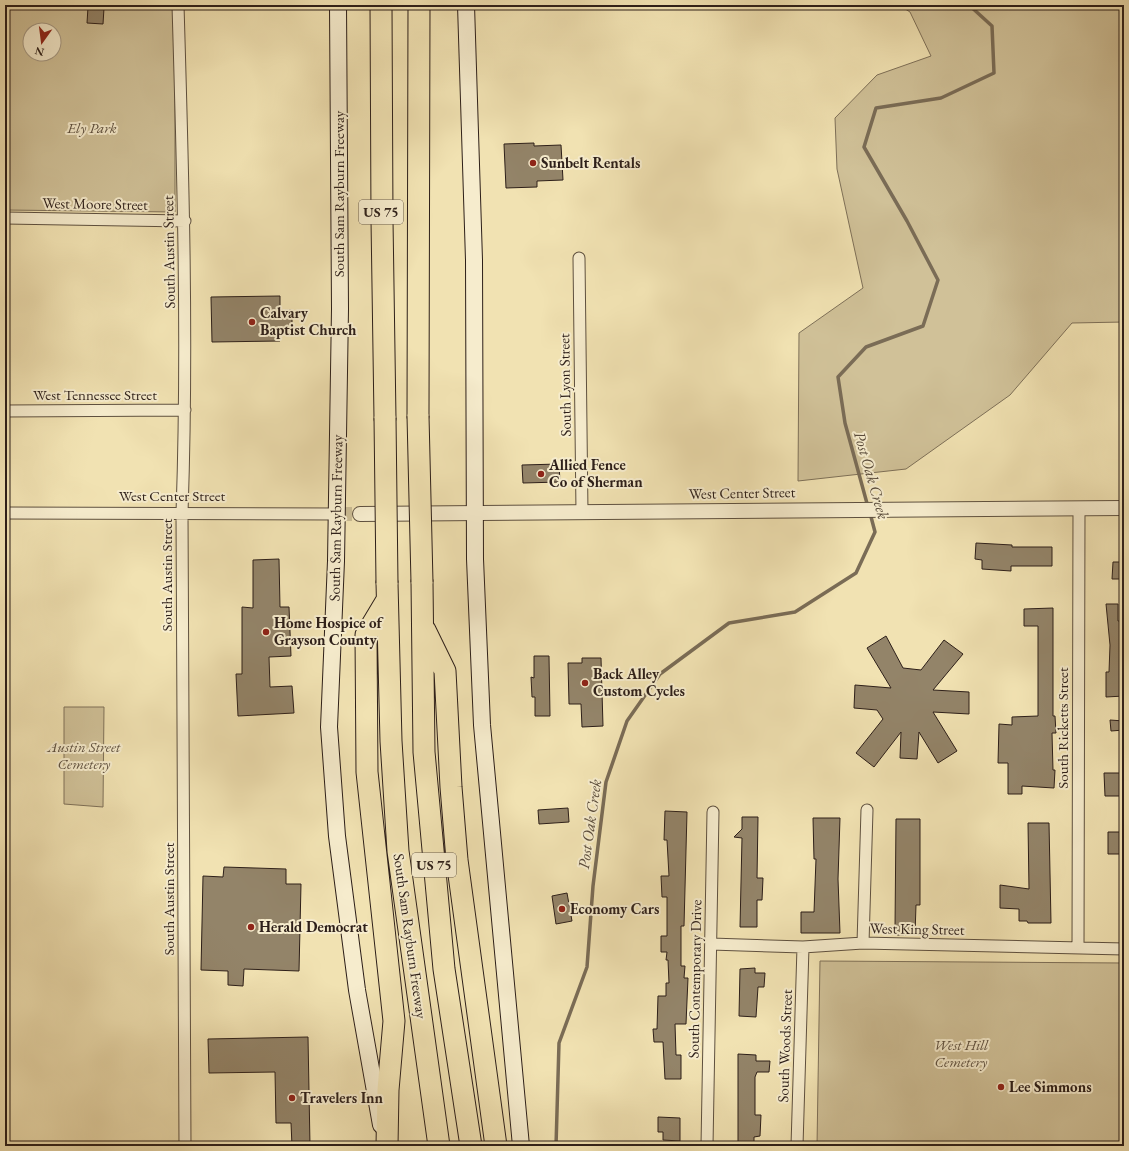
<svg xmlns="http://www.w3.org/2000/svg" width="1129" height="1151" font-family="'EB Garamond',serif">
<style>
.green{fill:#d0c198;stroke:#7e7058;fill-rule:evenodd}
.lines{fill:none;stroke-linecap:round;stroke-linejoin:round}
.stream{stroke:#7a6c56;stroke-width:3.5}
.building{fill:#938469;stroke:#2d1f19}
.tertiary-tunnel{stroke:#cabb93;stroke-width:14;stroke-dasharray:14 7;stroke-linecap:butt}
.minor-casing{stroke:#5e503f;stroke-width:13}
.tertiary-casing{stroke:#5e503f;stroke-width:16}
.secondary-casing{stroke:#2d1f19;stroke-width:18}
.motorway-casing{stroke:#2d1f19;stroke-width:23}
.minor{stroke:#f6eccd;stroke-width:11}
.tertiary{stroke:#f6eccd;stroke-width:14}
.secondary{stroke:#f6eccd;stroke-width:16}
.motorway{stroke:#f1e2b2;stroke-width:21}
.motorway-bridge-casing{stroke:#2d1f19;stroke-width:23;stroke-linecap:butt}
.motorway-bridge{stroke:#f1e2b2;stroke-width:21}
.poi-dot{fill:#8f2418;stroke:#f6eccd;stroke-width:1.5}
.labels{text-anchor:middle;stroke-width:4;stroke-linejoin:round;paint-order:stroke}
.shield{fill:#f6eccd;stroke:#695c4f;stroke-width:1}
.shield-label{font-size:14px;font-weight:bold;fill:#2d1f19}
.park-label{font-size:15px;font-style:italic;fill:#5e503f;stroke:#f6eccd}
.poi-label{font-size:15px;font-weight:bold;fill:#2d1f19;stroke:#f6eccd;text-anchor:start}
.street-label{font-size:15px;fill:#2d1f19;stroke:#f6eccd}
.water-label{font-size:16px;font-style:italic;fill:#5a4c3c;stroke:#f6eccd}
</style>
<rect width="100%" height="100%" fill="#f1e2b2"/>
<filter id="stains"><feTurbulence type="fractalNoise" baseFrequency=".005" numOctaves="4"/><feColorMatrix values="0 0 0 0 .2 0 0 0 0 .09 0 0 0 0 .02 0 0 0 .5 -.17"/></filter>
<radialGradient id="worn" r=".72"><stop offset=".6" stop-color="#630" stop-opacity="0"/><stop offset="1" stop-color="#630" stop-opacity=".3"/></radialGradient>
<!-- green -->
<path class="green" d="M5 5H175V212L5 210ZM30 30H54V54H30Z
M899 5H1124V322L1072 323 1010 395 906 469 798 481 799 333 863 288 837 169 835 118 877 75 931 56 910 12Z
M64 707H104L103 807 64 804Z
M820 961 1124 963V1146H817Z"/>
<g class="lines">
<!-- stream -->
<path class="stream" d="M868 507 845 423 838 377 866 347 923 326 938 280 907 221 864 147 876 108 941 98 994 73 992 26 969 5
M556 1146 559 1043 587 967 593 886 606 782 627 721 660 674 729 623 795 612 856 573 875 532 870 513"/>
</g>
<!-- building -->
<path class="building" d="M88 7 104 8 103 24 87 23Z
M534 143V146L561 145 563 180 537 181V187L506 188 504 144Z
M280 296V310H292V333H280V341L212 342 211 297Z
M559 464 560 482 523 483 522 465Z
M976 543 1012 545V547H1052V566H1011V571L982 569V560L975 559Z
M279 559 280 607H289L291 656 269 657 270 687 292 686 294 713 238 716 236 674H242V607L253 608V560Z
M1113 562H1124V579H1112Z
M1106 604H1118V621H1124V696L1106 697V672H1109L1110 645Z
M1053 608V716H1055L1056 733H1052L1053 770H1055L1054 788 1022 786V794H1008V763H998L999 724 1012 725V717L1038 716V626H1024V609Z
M886 636 903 668 921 670 944 640 963 654 933 690 969 692V714L933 712 957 751 938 763 919 732 917 759 900 758 901 732 874 767 856 753 883 719 877 710 854 708 855 685 891 688 867 648Z
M534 656H549L550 716H535V697H532L531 677 534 678Z
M582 658H601L603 726 582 727 581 704H569L568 663H582Z
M1110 720 1124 721V730L1111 731Z
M1104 773H1124V796H1105Z
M568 808 569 822 539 824 538 810Z
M665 811 687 812 684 926H681V966H685L684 978H688L686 1024H675L676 1055H681V1079H665L663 1042H654L653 1029H657L658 996H666V983H669L668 960H666L667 952H661V936H667V897H662L661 876H669L667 840H664Z
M742 817H758L757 878H763L762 900H757V927H740L742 838 734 837 742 829Z
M813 818H840L838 879 840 933H801V912H814L816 859H814Z
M896 819H920V905H916L915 935H897L898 929 895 928Z
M1028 823H1049L1051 923H1028L1027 921H1019V909L1000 908V885L1029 889Z
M1108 832H1124V854H1108Z
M224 867 286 869V884H301L299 971 244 969 243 986 228 985V971L201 970 203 876 223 877Z
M567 893 572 921 556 924 552 896Z
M755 968V973H765L764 987H758L756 1017 739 1016 740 969Z
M308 1037 310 1146H292L291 1123H276L275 1072 209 1073 208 1039Z
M738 1054 756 1055V1061H770L769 1072H757L755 1077V1115H761L760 1136 754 1137V1146H738Z
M658 1117 680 1118V1141L663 1140V1132H658Z"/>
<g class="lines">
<!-- tertiary-tunnel -->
<path class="tertiary-tunnel" d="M338 514H360"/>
<defs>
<path id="minor" d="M178 5C183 174 188 343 182 513L185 1146
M5 218 185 221
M579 258 582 512
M5 411 185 410
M5 513 337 514
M863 943 867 810
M711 944 803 947 863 943 1124 949
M1078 947 1079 509
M707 1146 713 812
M797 1146 803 947"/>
<path id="tertiary" d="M360 514 1124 508"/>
<path id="secondary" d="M338 5 340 309 336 561 329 727 337 836 357 990 381 1125
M466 5 474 260 475 559 482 725 521 1146"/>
<path id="motorway" d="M381 5 382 220 385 418
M418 416 419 5
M422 582 424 752 444 969 471 1146
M387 583 391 741 398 851 439 1146
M387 600 366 635 367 772 394 1021 388 1090 387 1146
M425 630 445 671 451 787 457 860 496 1146"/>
</defs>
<!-- minor casing -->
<use href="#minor" class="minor-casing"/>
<!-- tertiary casing -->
<use href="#tertiary" class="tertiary-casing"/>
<!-- secondary casing -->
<use href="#secondary" class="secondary-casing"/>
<!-- motorway casing -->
<use href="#motorway" class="motorway-casing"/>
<!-- minor -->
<use href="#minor" class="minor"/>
<!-- tertiary -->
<use href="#tertiary" class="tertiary"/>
<!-- secondary -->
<use href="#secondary" class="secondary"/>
<!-- motorway -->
<use href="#motorway" class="motorway"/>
<defs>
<path id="motorway-bridge" d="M418 416 422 582
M385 418 387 583"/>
</defs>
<!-- motorway-bridge casing -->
<use href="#motorway-bridge" class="motorway-bridge-casing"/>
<!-- motorway-bridge -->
<use href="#motorway-bridge" class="motorway-bridge"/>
</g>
<!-- markers -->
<g class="poi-dot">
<circle cx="533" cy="163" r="4"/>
<circle cx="252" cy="322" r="4"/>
<circle cx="541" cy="474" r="4"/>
<circle cx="266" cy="632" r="4"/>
<circle cx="585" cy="683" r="4"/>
<circle cx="562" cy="909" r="4"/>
<circle cx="251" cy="927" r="4"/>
<circle cx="1001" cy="1087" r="4"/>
<circle cx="292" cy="1098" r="4"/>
</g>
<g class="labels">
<!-- shield labels -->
<g class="shield">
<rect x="359" y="200" width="44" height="24" rx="3"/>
<rect x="412" y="853" width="44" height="24" rx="3"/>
</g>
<g class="shield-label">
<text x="381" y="217">US 75</text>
<text x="434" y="870">US 75</text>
</g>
<!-- park labels -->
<g class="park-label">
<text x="92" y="133">Ely Park</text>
<text x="84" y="752">Austin Street<tspan x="84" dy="17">Cemetery</tspan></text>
<text x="961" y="1050">West Hill<tspan x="961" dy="17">Cemetery</tspan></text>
</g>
<!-- poi labels -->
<g class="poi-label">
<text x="541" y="168">Sunbelt Rentals</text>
<text x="260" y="318">Calvary<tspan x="260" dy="17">Baptist Church</tspan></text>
<text x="549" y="470">Allied Fence<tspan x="549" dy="17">Co of Sherman</tspan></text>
<text x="274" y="628">Home Hospice of<tspan x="274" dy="17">Grayson County</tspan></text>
<text x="593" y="679">Back Alley<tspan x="593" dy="17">Custom Cycles</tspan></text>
<text x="570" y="914">Economy Cars</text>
<text x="259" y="932">Herald Democrat</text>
<text x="1009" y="1092">Lee Simmons</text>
<text x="300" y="1103">Travelers Inn</text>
</g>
<!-- street labels -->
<g class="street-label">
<text transform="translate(339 194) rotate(-90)" y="5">South Sam Rayburn Freeway</text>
<text transform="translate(95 204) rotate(1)" y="5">West Moore Street</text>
<text transform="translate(169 252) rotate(-91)" y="5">South Austin Street</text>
<text transform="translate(565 385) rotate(-91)" y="5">South Lyon Street</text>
<text x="95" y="400">West Tennessee Street</text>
<text transform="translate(742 493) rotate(-1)" y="5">West Center Street</text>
<text x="172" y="501">West Center Street</text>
<text transform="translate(336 518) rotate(-89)" y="5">South Sam Rayburn Freeway</text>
<text transform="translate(167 575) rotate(-90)" y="5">South Austin Street</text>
<text transform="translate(1063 728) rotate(-90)" y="5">South Ricketts Street</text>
<text transform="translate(169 899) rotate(-90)" y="5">South Austin Street</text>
<text transform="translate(917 929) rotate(1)" y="5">West King Street</text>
<text transform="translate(410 936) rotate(82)" y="5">South Sam Rayburn Freeway</text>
<text transform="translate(695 979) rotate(-89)" y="5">South Contemporary Drive</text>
<text transform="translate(785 1046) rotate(-88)" y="5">South Woods Street</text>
</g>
<!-- water labels -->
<g class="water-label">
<text transform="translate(872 475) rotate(74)" y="6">Post Oak Creek</text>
<text transform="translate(589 824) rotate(-82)" y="6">Post Oak Creek</text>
</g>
</g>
<!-- margin -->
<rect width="1129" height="1151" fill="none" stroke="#f1e2b2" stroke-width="20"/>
<rect x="6" y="6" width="1117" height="1139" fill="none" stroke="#2d1f19" stroke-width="2"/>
<rect x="10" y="10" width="1109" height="1131" fill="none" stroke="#2d1f19"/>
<!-- north arrow -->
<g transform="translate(42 42) rotate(194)"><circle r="19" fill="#f6eccd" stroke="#a69a85"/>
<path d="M0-3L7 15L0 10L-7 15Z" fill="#8f2418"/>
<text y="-6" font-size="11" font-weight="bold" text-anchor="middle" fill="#2d1f19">N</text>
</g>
<rect width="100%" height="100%" filter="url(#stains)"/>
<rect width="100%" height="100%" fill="url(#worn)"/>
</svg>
